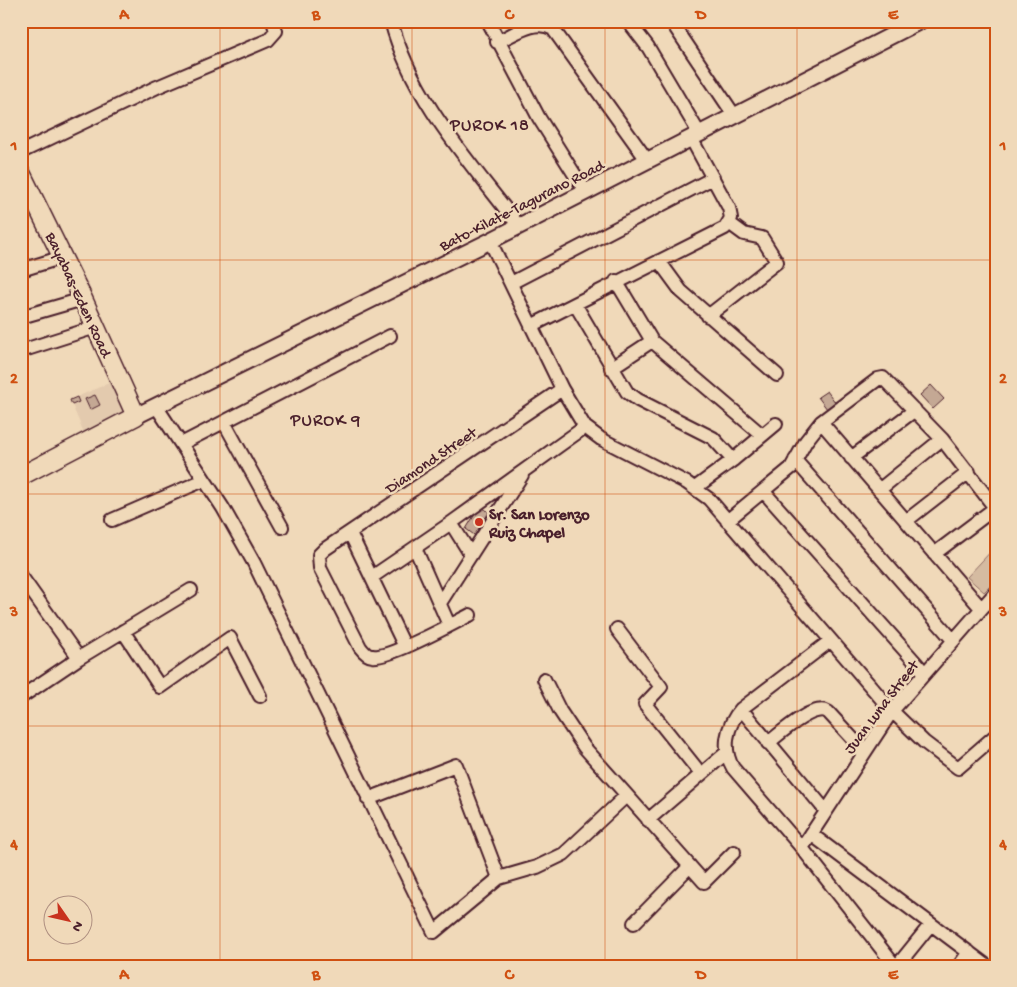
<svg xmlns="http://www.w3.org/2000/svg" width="1017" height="987" font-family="'Gochi Hand',sans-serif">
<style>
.built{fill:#e3caae}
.green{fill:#d5bba1;stroke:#906d66}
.building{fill:#c4a894;stroke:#4a1f2b}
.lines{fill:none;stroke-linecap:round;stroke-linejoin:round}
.minor-casing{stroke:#4a1f2b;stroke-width:16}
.tertiary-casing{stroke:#4a1f2b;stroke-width:19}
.secondary-casing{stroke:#4a1f2b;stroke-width:21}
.minor{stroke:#f0d9b9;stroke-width:12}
.tertiary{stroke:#f0d9b9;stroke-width:15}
.secondary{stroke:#f0d9b9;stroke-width:18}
.grid{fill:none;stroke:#d05011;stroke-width:1;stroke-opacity:0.55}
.poi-dot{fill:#c8321e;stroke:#f0d9b9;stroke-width:2}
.labels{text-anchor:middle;stroke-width:5;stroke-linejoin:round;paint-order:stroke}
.street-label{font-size:16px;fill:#4a1f2b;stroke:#f0d9b9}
.poi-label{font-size:16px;font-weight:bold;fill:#4a1f2b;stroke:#f0d9b9;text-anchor:start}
.neighbourhood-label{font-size:18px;letter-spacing:1px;fill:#4a1f2b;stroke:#f0d9b9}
.neatline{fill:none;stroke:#d05011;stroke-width:2}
.grid-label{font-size:16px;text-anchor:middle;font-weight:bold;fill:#d05011}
</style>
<rect width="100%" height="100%" fill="#f0d9b9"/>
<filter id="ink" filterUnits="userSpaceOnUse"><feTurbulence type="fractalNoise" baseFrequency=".02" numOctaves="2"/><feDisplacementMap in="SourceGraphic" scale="10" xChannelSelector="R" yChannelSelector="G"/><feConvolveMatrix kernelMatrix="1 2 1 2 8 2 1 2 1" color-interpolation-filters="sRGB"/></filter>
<g filter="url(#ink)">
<!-- built -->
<path class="built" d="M111 382 124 412 84 433 70 400Z"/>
<!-- green -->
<path class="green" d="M996 546V580L984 592 967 577Z"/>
<!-- building -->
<path class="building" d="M931 385 944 399 933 409 920 395Z
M827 391 835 402 827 409 818 397Z
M95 395 100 405 90 410 85 399Z
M77 397 79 402 72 405 70 400Z
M480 506 492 514 477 537 466 529Z"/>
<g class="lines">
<defs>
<path id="minor" d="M391 21C412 100 470 162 518 225
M488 21 539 118 585 191
M628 21 648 47 699 133
M671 21 734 115
M497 42C515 34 535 18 553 29L647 160
M21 152 157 87 268 40 276 31 273 21
M490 241 562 389 585 427 601 439 687 483 709 499 892 711 924 742 958 768 996 735
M659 261 681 291 777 375
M21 270 63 257
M616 281 652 341 762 435
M511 283 713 178
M575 304 627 392 638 400 713 438 733 460
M708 316 777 262 762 238 744 234 729 223
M21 317 83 299
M531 326 725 228 731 218 729 208 691 138
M21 351 96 327
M611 368 652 341
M156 406 223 508 254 563 434 932 499 878 537 867 564 854 626 796
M224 422 282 527
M821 422 981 608
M181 444 390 336
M851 458 915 410
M795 460 953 640
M695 488 733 460 776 424
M879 490 942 439
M764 492 924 672
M112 520 204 480
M727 521 791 468 806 441 821 422 878 379 883 378 942 439 996 509
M906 521 969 472
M451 523 471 555
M350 533 405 647
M415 548 449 625
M934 554 995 508
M21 576 79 658
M372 577 451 523 585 427
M440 603 522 475
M470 615C452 624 389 659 372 656 367 656 363 651 360 647L320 568 319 555 325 549 562 389
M617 629 661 687 645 704 701 774
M123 631 160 687 230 638 260 696
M830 641 741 709C726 726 722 749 733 768L802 848 895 966
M544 679 560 711 584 747 704 882 734 852
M21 697 79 658 191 590
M741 709 826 811
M768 743C781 733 813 703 828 712L864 751
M368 799 456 765 499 878
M648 820 726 753
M811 834 987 966
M802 848 892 711 996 592
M634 923 690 866
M897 966 931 924
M959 966 969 952"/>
<path id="tertiary" d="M136 416 490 241 920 21"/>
<path id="secondary" d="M21 173 83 299 136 416 21 476"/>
</defs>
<!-- minor casing -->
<use href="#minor" class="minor-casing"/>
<!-- tertiary casing -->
<use href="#tertiary" class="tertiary-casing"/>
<!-- secondary casing -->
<use href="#secondary" class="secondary-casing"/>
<!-- minor -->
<use href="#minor" class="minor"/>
<!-- tertiary -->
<use href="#tertiary" class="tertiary"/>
<!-- secondary -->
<use href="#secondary" class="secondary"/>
</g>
</g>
<!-- grid -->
<path class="grid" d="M220 21V966M412 21V966M605 21V966M797 21V966M21 260H996M21 494H996M21 726H996"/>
<!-- markers -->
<circle class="poi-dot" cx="479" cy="522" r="5"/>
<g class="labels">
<!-- street labels -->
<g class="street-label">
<text transform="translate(521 204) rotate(-27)" y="6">Bato-Kilate-Tagurano Road</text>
<text transform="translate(80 294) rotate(65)" y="6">Bayabas-Eden Road</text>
<text transform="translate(430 459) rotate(-34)" y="6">Diamond Street</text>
<text transform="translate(880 706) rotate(-53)" y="6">Juan Luna Street</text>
</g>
<!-- poi labels -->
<g class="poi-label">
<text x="489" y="519">Sr. San Lorenzo<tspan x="489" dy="18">Ruiz Chapel</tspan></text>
</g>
<!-- neighbourhood labels -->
<g class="neighbourhood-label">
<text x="490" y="130">PUROK 18</text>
<text x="326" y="425">PUROK 9</text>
</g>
</g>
<!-- margin -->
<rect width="1017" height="987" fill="none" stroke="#f0d9b9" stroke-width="55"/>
<!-- north arrow -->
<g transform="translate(68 920) rotate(124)"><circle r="24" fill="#f0d9b9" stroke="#ae8f80"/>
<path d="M0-4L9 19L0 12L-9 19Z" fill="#c8321e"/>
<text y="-8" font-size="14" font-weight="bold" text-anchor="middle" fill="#4a1f2b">N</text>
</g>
<rect x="28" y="28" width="962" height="932" class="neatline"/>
<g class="grid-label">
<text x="124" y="19">A</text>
<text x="316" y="19">B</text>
<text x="509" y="19">C</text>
<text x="701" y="19">D</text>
<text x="893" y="19">E</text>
<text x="14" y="150">1</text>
<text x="1003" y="150">1</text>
<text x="14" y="383">2</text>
<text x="1003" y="383">2</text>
<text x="14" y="616">3</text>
<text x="1003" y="616">3</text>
<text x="14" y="849">4</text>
<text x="1003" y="849">4</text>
<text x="124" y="979">A</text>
<text x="316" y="979">B</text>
<text x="509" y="979">C</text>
<text x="701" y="979">D</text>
<text x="893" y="979">E</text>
</g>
</svg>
